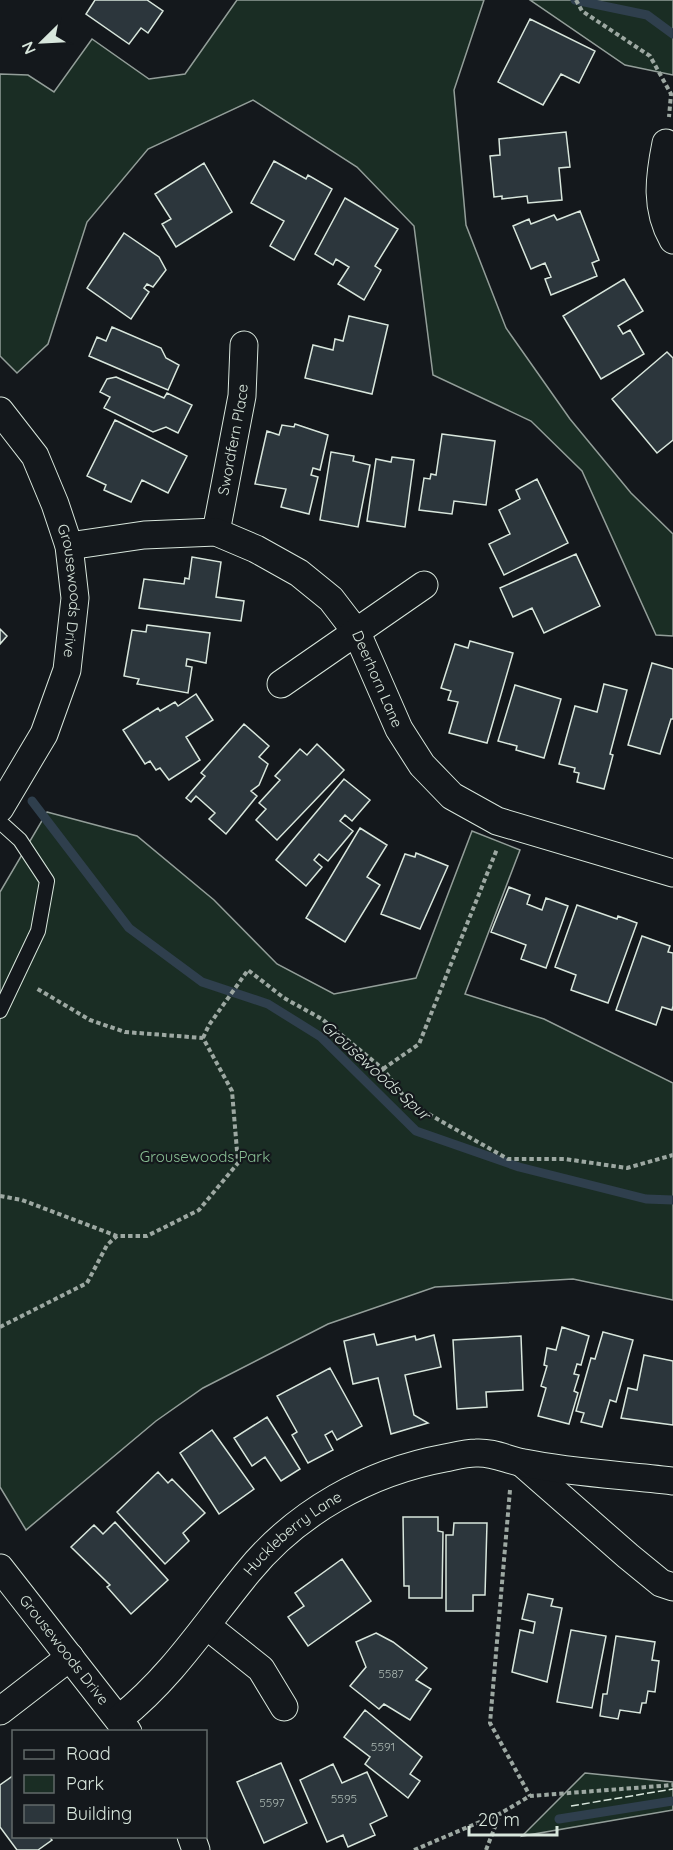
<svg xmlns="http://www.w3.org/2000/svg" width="673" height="1850" font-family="Quicksand,sans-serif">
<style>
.green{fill:#1a2d24;stroke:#939e99;stroke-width:1.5}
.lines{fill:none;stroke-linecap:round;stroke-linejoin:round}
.stream{stroke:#2f3f4d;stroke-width:9}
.building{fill:#2c363c;stroke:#d8e6dc;stroke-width:1.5}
.service-casing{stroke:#d8e6dc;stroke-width:16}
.minor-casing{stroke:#d8e6dc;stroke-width:29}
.path{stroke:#9da8a2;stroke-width:4;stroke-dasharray:4.5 3;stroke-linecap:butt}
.service{stroke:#14181c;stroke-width:14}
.minor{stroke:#14181c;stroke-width:27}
.fence{stroke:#d8e6dc;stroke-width:1.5;stroke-dasharray:8 3;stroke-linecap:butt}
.labels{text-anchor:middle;stroke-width:4.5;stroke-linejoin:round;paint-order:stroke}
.number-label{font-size:12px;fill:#adbab4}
.street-label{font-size:15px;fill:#d8e6dc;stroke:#14181c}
.park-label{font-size:15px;fill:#8ac095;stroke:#14181c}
.water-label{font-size:16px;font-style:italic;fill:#d8e6dc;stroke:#14181c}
</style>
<rect width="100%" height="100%" fill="#14181c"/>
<!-- green -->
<path class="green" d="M237 0H484L454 90 466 225 506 328 570 419 631 493 673 534V636L656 635 582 471 531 421 433 375 414 226 357 167 253 100 148 149 87 222 48 344 17 373 0 356V74L28 75 54 92 92 39 149 79 185 74Z
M530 0H673V75L625 65Z
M47 812 137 836 214 900 277 964 334 994 416 978 472 831 520 850 465 994 544 1019 673 1083V1300L573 1279 435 1287 328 1324 203 1388 156 1421 26 1530 0 1487V892Z
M585 1773 673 1782V1810L522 1836Z"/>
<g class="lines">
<!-- stream -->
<path class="stream" d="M575 0 647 15 673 34
M32 801 129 928 202 982 268 1004 321 1037 416 1131 519 1167 646 1199 673 1200
M559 1819 673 1801"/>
</g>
<!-- building -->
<path class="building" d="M95 0H147L163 11 148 33 141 28 129 44 86 14Z
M530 19 595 51 579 83 561 74 543 105 498 82Z
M566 132 570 167 559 168 562 200 528 203 527 196 502 199V196L494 197 490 156 500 155 499 139Z
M274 161 306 179 308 175 332 189 294 260 270 246 284 221 251 203Z
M204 163 232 212 176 247 162 224 171 219 155 194Z
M345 198 398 229 375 266 381 270 364 300 338 284 349 267 336 259 333 265 315 254Z
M580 211 599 260 592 263 597 276 551 295 545 279 551 277 545 263 531 269 513 226 529 219 531 224 554 215 557 220Z
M124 233 159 257 166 270 153 287 147 284 144 288 149 292 131 319 87 288Z
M624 279 643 311 618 326 623 334 630 330 644 354 601 379 563 316Z
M349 316 388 325 372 394 305 378 313 345 333 350 335 339 343 341Z
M112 327 161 348 166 358 179 365 168 390 89 356 97 337 106 341Z
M667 352 673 358V440L657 453 612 399Z
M116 377 164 398 167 393 192 405 178 433 166 427 153 432 104 408 110 397 100 392 107 379Z
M115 420 187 456 168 493 142 480 131 502 104 490 106 485 87 476Z
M295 424 328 435 320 470 313 468 311 475 318 477 309 514 281 507 286 489 255 484 267 431 279 435 282 425 294 427Z
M442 434 495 441 486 505 454 501 452 514 419 510 424 478 430 479 431 474 436 475Z
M331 452 354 456 353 461 370 465 358 527 320 520Z
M392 457 414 460 405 527 367 521 376 459 391 462Z
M537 479 568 543 504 575 489 544 510 534 499 510 520 499 516 490Z
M576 554 600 606 544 633 532 608 513 617 500 588Z
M192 557 221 562 216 597 244 601 241 621 139 608 144 579 184 584 185 578 189 579Z
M147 625 210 633 206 663 187 659 186 666 192 667 188 693 137 684 139 679 124 676 132 630 146 632Z
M0 629 7 636 0 644Z
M470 641 513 653 487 743 449 733 458 702 448 700 451 691 441 688 455 644 468 648Z
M652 663 673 669V719H671L660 754 628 745Z
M604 684 627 690 610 754 613 755 604 789 577 782 579 773 574 772 575 768 559 764 575 706 597 712Z
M515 685 561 699 544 758 516 750 517 746 498 741Z
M196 694 213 720 186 737 200 760 169 780 160 768 156 770 150 761 145 764 123 730 158 708 160 711 175 702 178 706Z
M244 724 269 746 259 757 268 764 259 785 251 791 257 796 226 834 209 819 215 813 196 796 191 802 186 798 205 776 201 773Z
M317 744 344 770 277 840 256 820 266 809 259 803 280 780 275 776 300 749 307 755Z
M344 779 370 800 352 821 345 815 340 821 353 831 328 861 319 854 314 860 322 867 306 886 276 860Z
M360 828 387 845 367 877 380 885 345 942 306 918Z
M416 853 448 866 420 929 381 914 405 854 415 857Z
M509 887 530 895 527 904 542 910 546 898 568 906 546 968 521 959 526 945 491 932Z
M577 905 617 919 618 916 637 923 608 1003 571 990 576 975 555 967Z
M642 936 670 946 668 952 673 953V1006L672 1010 662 1007 656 1025 616 1010Z
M562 1327 589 1336 581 1365 577 1364 574 1374 579 1375 574 1391 578 1393 569 1424 538 1416 546 1388 541 1386 547 1366 544 1365 547 1348 556 1350Z
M603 1332 633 1340 616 1402 610 1400 602 1427 581 1422 584 1413 576 1411 591 1358 595 1359Z
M374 1334 377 1345 415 1336 416 1340 434 1335 441 1367 405 1375 414 1415 428 1423 391 1434 378 1378 353 1384 344 1341Z
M521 1336 523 1390 486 1392 487 1407 457 1409 453 1340Z
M644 1355 673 1361V1425L621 1418 628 1388 637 1390Z
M330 1368 362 1426 337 1440 332 1431 325 1435 333 1450 308 1463 292 1435 297 1432 277 1396Z
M267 1417 300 1469 281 1481 265 1457 252 1466 234 1438Z
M212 1430 254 1489 219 1514 180 1453Z
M158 1472 168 1483 172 1479 205 1513 183 1533 189 1541 165 1564 117 1512Z
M403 1517H438V1531L443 1532 442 1598H409V1586H404Z
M115 1522 168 1580 131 1614 107 1587 110 1585 71 1547 94 1525 103 1534Z
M454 1523H487L485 1595H473V1611H446V1535H453Z
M342 1559 371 1601 308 1646 288 1617 304 1606 295 1593Z
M528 1594 553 1599 551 1606 562 1608 547 1682 512 1672 520 1630 533 1633 535 1622 522 1619Z
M571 1630 606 1636 592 1708 557 1702Z
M376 1633 393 1642 427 1668 416 1680 431 1689 410 1720 384 1704 379 1709 350 1686 366 1667 356 1642Z
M616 1636 655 1642 652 1660 659 1661 655 1692 648 1691 646 1703H642L640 1713 620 1710 618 1719 600 1716 603 1694H607Z
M365 1710 422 1757 410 1774 420 1781 408 1798 365 1764 370 1757 344 1737Z
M281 1763 307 1823 264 1843 237 1782Z
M333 1764 342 1783 367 1772 387 1816 370 1824 375 1835 348 1847 343 1835 327 1842 300 1780Z
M14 1775V1836H49L52 1840 38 1850H17L0 1827V1785Z"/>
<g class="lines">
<defs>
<path id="service" d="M0 822 20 840 47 881 38 931 0 1011"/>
<g id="minor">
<path d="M666 143C659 178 655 208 673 240"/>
<path id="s1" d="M0 411 35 456 55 504 69 546 75 598 67 670 44 734 0 808"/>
<path id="s2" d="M216 532 242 396 244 345"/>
<path id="s3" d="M69 546 144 535 216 532 256 549 299 573 331 599 357 633 399 729 422 765 452 796 497 821 673 873"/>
<path d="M281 684 424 585"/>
<path d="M522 1463 628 1556 661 1583 673 1587"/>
<path id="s4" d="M0 1568 128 1732"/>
<path d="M207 1626 261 1669 284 1707"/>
<path d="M0 1711 70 1657"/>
<path id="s5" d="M120 1718C172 1677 206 1623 248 1572 297 1512 369 1472 445 1458 455 1456 466 1453 476 1453 494 1452 507 1460 524 1463 573 1473 624 1475 673 1481"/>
<path d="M191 1836 196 1850"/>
</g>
</defs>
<!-- service casing -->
<use href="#service" class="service-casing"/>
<!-- minor casing -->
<use href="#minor" class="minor-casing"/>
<!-- path -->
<path class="path" d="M576 0 582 11 650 56 671 94 669 117
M203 1038 209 1025 248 970 284 998 322 1019 383 1069 409 1103 508 1159H565L627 1168 673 1155
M383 1069 419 1044 497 849
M0 1196 22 1200 117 1236H147L199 1210 238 1163 232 1091 203 1038 125 1032 90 1020 36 988
M0 1327 87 1283 107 1245 117 1236
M510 1490 490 1723 530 1796
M414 1850 501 1813 530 1796 673 1785
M486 1850 500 1814"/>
<!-- service -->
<use href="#service" class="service"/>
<!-- minor -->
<use href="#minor" class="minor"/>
<!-- fence -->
<path class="fence" d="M571 1806 673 1789"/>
</g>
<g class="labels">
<!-- number labels -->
<g class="number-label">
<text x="391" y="1678">5587</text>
<text x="383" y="1751">5591</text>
<text x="344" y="1803">5595</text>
<text x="272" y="1807">5597</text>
</g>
<!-- street labels -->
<g class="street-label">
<text dy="5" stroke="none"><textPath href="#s2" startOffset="94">Swordfern Place</textPath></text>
<text dy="5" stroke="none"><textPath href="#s1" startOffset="198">Grousewoods Drive</textPath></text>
<text dy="5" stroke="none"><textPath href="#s3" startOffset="375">Deerhorn Lane</textPath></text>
<text dy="5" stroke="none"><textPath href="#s5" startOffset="254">Huckleberry Lane</textPath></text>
<text dy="5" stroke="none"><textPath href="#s4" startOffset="104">Grousewoods Drive</textPath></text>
</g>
<!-- park labels -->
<g class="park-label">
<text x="205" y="1162">Grousewoods Park</text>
</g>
<!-- water labels -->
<g class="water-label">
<text transform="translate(376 1070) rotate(42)" y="6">Grousewoods Spur</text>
</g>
</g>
<!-- legend -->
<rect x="12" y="1730" width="195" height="108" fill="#14181c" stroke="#626a69" stroke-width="1.5"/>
<rect x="24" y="1750" width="30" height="9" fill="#14181c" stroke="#626a69" stroke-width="1.5"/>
<text x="66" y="1760" font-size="18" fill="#d8e6dc">Road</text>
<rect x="24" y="1775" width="30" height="18" fill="#1a2d24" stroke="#626a69" stroke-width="1.5"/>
<text x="66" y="1790" font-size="18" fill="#d8e6dc">Park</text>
<rect x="24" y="1805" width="30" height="18" fill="#2c363c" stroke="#626a69" stroke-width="1.5"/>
<text x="66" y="1820" font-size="18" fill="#d8e6dc">Building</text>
<!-- north arrow -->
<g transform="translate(42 42) rotate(246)" stroke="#14181c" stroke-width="4.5" paint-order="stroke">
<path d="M0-4.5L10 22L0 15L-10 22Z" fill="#d8e6dc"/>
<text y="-9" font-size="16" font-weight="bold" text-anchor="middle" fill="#d8e6dc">N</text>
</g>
<!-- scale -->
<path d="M469 1826v9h88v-9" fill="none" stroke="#d8e6dc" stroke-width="3"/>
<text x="478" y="1826" font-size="18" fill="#d8e6dc" stroke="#14181c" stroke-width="4.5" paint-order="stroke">20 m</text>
</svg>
